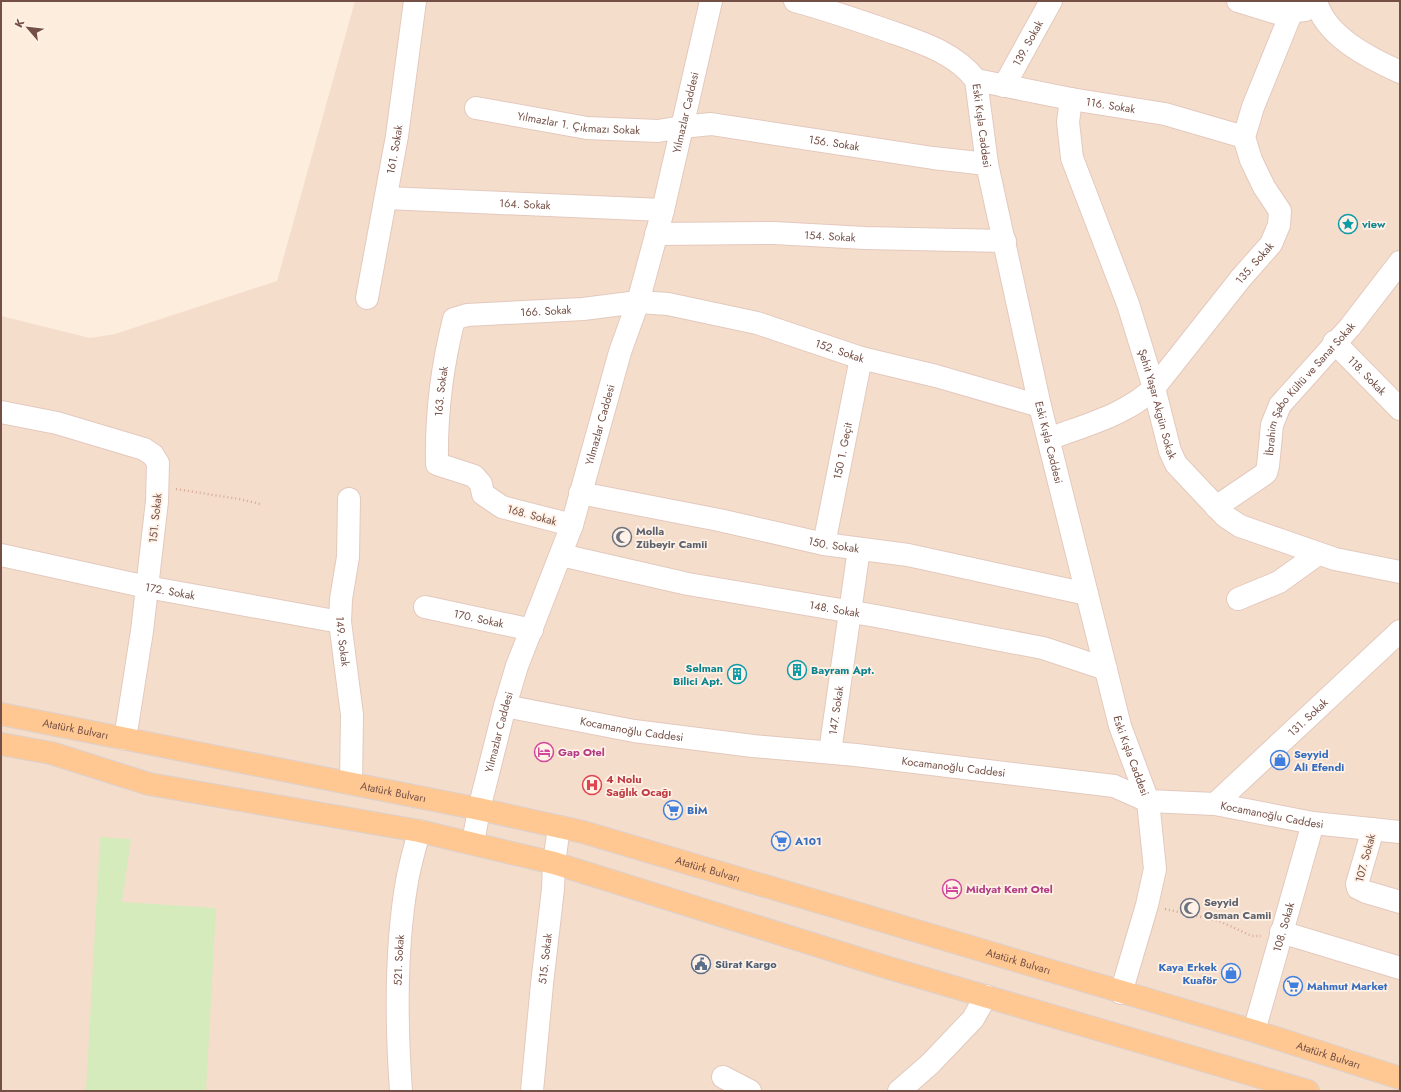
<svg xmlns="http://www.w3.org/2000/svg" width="1401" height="1092" font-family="Jost,sans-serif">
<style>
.residential{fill:#f5ddcc}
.garden{fill:#d5ebbc}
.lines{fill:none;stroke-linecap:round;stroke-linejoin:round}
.minor-casing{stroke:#e3c9bd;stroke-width:24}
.major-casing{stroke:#dbd1cf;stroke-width:24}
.path{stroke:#d8a898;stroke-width:2.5;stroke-dasharray:1 3;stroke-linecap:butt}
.minor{stroke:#fff;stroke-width:22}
.major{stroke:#ffc893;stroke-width:22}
.labels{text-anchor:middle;stroke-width:3.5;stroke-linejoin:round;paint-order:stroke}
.street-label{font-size:11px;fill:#744f45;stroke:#fff1e5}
.culture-label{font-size:11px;font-weight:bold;fill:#0d838f;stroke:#fff1e5;text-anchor:start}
.worship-label{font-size:11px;font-weight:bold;fill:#5b616d;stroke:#fff1e5;text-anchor:start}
.hotel-label{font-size:11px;font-weight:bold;fill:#b23c85;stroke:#fff1e5;text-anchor:start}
.shop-label{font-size:11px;font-weight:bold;fill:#366cbe;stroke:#fff1e5;text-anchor:start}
.health-label{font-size:11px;font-weight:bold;fill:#be3a42;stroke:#fff1e5;text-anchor:start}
.service-label{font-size:11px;font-weight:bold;fill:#4e5e75;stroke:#fff1e5;text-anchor:start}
</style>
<rect width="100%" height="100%" fill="#fdeddd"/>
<!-- residential -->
<path class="residential" d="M355 1H1400V1091H1V316L90 338 115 334 277 281Z"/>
<!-- garden -->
<path class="garden" d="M100 837 131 839 122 902 216 908 206 1091H86Z"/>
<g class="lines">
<defs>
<g id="minor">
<path id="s1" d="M795 1C825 9 854 19 883 29 916 41 954 51 976 80L987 164 1040 406 1120 726 1148 801 1155 869 1147 905 1121 993"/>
<path d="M1238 1 1277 13 1305 10"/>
<path d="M1316 1C1325 36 1369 58 1400 72"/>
<path id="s2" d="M976 80 1071 99 1165 114 1244 137"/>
<path id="s3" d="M1004 86 1051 1"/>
<path id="s4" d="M1071 99 1068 122 1072 158 1128 304 1154 388 1170 451 1176 464 1225 516 1240 526 1335 559 1400 572"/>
<path id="s5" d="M476 108 587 128 658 131 682 127 711 124 933 158 987 164"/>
<path id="s6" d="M386 198 663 210"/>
<path id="s7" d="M656 234 774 233 865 238 1005 241"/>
<path id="s8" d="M367 298 397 136 415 1"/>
<path id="s9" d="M1334 342 1400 409"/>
<path d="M1 412 57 423 144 449 153 455 158 463 157 501 142 631 125 739"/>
<path id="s10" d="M1049 439C1085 425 1126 415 1154 388L1241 278 1271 244 1279 225 1280 211 1264 187 1251 160 1244 137 1253 107 1292 11"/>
<path id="s11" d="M580 493 719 520 824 544 908 555 1087 594"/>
<path id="s12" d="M349 499 348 557 341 599 340 622 352 715 351 783"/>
<path id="s13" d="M1216 507 1266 473 1268 466 1272 425 1280 405 1350 327 1400 262"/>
<path id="s14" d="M572 525 502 507 483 494 481 484 474 476 437 464C436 415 442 366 454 319L467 315 583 309 638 302 668 304 757 323 861 358 936 376 1040 406"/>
<path id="s15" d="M824 544 861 358"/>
<path id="s16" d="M1 555 147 587 340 622"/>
<path id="s17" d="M561 555 688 584 876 616 1043 648 1106 669"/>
<path d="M1238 599 1279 582 1318 554"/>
<path id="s18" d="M425 607 532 630"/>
<path id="s19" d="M505 706 634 731 753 746 856 755 1114 786 1148 801 1215 804 1313 823 1400 832"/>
<path id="s20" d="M830 752 859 549"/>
<path id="s21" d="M1215 804 1400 631"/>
<path d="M1373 829 1357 884 1358 888 1366 892 1400 902"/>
<path id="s22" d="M473 843 479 809 505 706 517 666 572 525 620 352 638 302 663 210 711 1"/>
<path d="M1281 932 1400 968"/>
<path id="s23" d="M1254 1031 1313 823"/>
<path d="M723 1077 750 1091"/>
<path id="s24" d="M401 1091C396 1021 395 950 407 881 410 864 415 848 419 831"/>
<path id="s25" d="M532 1091 542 984 553 889 554 863 559 827"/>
<path d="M899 1091 930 1064 973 1019 986 996"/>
</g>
<g id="major">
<path id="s26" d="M1 714 479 809 583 832 1254 1031 1400 1078"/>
<path d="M1 744 51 753 149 784 419 831 554 863 889 968 1308 1091"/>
</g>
</defs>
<!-- minor casing -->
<use href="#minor" class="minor-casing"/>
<!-- major casing -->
<use href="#major" class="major-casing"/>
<!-- path -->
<path class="path" d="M176 489 239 499 260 504
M1165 909 1219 921 1252 936H1261"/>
<!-- minor -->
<use href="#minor" class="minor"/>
<!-- major -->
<use href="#major" class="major"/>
</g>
<!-- icons -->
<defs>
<symbol id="sight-ring" viewBox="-11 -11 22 22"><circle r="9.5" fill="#fff1e5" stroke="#0f9aa8" stroke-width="1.5"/><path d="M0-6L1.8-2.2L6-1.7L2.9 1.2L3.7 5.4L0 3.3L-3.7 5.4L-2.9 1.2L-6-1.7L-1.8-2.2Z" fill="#0f9aa8"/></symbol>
<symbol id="mosque-ring" viewBox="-11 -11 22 22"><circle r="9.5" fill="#fff1e5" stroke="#6b7280" stroke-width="1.5"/><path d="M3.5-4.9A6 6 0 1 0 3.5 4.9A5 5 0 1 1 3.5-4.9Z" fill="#6b7280"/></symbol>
<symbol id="building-ring" viewBox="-11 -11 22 22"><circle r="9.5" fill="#fff1e5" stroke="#0f9aa8" stroke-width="1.5"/><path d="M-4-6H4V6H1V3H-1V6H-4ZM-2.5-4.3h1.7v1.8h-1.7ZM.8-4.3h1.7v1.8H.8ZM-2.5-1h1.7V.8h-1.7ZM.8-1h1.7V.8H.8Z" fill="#0f9aa8"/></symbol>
<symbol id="hotel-ring" viewBox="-11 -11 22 22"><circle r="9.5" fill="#fff1e5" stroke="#d1479c" stroke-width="1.5"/><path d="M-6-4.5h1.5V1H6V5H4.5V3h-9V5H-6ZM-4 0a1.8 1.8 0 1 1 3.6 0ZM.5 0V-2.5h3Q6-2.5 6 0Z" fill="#d1479c"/></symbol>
<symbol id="shop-ring" viewBox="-11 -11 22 22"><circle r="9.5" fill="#fff1e5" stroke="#3f7fe0" stroke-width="1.5"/><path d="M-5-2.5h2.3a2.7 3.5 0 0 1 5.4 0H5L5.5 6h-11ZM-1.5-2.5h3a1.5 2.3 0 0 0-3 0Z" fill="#3f7fe0"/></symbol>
<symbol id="hospital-ring" viewBox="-11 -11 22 22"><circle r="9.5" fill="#fff1e5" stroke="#e0444e" stroke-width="1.5"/><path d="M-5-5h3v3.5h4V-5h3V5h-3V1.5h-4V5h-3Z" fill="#e0444e"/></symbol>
<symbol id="supermarket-ring" viewBox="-11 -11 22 22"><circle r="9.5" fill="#fff1e5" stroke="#3f7fe0" stroke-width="1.5"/><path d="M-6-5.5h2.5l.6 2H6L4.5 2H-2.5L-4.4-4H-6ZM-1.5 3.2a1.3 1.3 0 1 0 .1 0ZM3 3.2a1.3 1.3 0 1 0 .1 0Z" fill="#3f7fe0"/></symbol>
<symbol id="civic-ring" viewBox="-11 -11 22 22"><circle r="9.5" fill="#fff1e5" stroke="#5c6f8a" stroke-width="1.5"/><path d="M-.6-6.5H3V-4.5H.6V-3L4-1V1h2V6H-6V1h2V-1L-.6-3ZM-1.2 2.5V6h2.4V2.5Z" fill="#5c6f8a"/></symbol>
</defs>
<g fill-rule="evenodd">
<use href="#sight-ring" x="1337" y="213" width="22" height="22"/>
<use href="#mosque-ring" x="611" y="526" width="22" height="22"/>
<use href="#building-ring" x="786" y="659" width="22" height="22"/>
<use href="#building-ring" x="726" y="663" width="22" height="22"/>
<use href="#hotel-ring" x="533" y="741" width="22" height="22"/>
<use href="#shop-ring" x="1269" y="749" width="22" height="22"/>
<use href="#hospital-ring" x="581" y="774" width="22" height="22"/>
<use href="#supermarket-ring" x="662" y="799" width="22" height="22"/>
<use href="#supermarket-ring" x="770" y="830" width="22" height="22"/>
<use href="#hotel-ring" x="941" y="878" width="22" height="22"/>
<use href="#mosque-ring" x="1179" y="897" width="22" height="22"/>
<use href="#civic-ring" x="690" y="953" width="22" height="22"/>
<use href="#shop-ring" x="1220" y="962" width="22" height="22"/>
<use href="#supermarket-ring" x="1282" y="975" width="22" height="22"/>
</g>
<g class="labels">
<!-- street labels -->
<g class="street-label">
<text dy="4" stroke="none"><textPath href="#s3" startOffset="49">139. Sokak</textPath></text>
<text dy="4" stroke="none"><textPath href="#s2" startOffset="137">116. Sokak</textPath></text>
<text dy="4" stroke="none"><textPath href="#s22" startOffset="762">Yılmazlar Caddesi</textPath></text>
<text dy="4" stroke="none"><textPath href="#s5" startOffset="104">Yılmazlar 1. Çıkmazı Sokak</textPath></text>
<text dy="4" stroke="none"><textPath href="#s1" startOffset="246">Eski Kışla Caddesi</textPath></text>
<text dy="4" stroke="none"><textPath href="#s5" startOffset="362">156. Sokak</textPath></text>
<text dy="4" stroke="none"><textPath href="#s8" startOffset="151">161. Sokak</textPath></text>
<text dy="4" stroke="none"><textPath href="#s6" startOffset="139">164. Sokak</textPath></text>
<text dy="4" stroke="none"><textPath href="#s7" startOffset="174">154. Sokak</textPath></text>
<text dy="4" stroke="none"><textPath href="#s10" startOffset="278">135. Sokak</textPath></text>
<text dy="4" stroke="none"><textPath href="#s14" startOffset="394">166. Sokak</textPath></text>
<text dy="4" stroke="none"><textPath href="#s14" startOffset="695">152. Sokak</textPath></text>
<text dy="4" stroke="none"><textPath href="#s9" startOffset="47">118. Sokak</textPath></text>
<text dy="4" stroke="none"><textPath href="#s13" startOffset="159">İbrahim Şabo Kültü ve Sanat Sokak</textPath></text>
<text dy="4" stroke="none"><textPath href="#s14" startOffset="228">163. Sokak</textPath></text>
<text dy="4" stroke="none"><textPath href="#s4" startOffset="320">Şehit Yaşar Akgün Sokak</textPath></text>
<text dy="4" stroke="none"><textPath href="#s22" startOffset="438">Yılmazlar Caddesi</textPath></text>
<text dy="4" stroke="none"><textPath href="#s1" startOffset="570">Eski Kışla Caddesi</textPath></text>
<text dy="4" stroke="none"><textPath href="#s15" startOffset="95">150 1. Geçit</textPath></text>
<text transform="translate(532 515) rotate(15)" y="4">168. Sokak</text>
<text transform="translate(155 518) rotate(-84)" y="4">151. Sokak</text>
<text dy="4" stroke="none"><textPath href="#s11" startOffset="259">150. Sokak</textPath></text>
<text dy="4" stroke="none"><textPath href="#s16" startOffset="173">172. Sokak</textPath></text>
<text dy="4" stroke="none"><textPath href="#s17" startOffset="279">148. Sokak</textPath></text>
<text dy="4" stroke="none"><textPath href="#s18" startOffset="55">170. Sokak</textPath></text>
<text dy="4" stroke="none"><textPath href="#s12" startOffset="143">149. Sokak</textPath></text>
<text dy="4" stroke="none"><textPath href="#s20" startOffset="42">147. Sokak</textPath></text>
<text dy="4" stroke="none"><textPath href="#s21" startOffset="127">131. Sokak</textPath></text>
<text dy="4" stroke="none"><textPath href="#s26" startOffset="76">Atatürk Bulvarı</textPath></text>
<text dy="4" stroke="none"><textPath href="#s19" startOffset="129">Kocamanoğlu Caddesi</textPath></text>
<text dy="4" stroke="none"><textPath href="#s22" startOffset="114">Yılmazlar Caddesi</textPath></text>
<text dy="4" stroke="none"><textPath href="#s1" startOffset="894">Eski Kışla Caddesi</textPath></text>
<text dy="4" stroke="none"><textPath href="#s19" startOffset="453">Kocamanoğlu Caddesi</textPath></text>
<text dy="4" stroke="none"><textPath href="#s26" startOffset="400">Atatürk Bulvarı</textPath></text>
<text dy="4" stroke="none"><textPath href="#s19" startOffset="777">Kocamanoğlu Caddesi</textPath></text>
<text transform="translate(1365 858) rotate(-75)" y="4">107. Sokak</text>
<text dy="4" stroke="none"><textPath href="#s26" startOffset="724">Atatürk Bulvarı</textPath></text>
<text dy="4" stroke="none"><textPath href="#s23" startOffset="108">108. Sokak</textPath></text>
<text dy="4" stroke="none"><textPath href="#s25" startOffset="133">515. Sokak</textPath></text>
<text dy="4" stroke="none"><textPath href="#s24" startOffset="131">521. Sokak</textPath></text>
<text dy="4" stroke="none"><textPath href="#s26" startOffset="1048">Atatürk Bulvarı</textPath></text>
<text dy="4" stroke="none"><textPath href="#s26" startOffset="1372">Atatürk Bulvarı</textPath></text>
</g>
<!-- culture labels -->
<g class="culture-label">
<text x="1362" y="228">view</text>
<text x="723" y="672" text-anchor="end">Selman<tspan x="723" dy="13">Bilici Apt.</tspan></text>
<text x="811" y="674">Bayram Apt.</text>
</g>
<!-- worship labels -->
<g class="worship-label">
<text x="636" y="535">Molla<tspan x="636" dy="13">Zübeyir Camii</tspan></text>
<text x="1204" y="906">Seyyid<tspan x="1204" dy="13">Osman Camii</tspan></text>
</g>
<!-- hotel labels -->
<g class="hotel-label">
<text x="558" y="756">Gap Otel</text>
<text x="966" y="893">Midyat Kent Otel</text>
</g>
<!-- shop labels -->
<g class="shop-label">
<text x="1294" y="758">Seyyid<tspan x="1294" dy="13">Ali Efendi</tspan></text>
<text x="687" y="814">BİM</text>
<text x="795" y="845">A101</text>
<text x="1217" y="971" text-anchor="end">Kaya Erkek<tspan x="1217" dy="13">Kuaför</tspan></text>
<text x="1307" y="990">Mahmut Market</text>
</g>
<!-- health labels -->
<g class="health-label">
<text x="606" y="783">4 Nolu<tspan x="606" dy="13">Sağlık Ocağı</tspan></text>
</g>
<!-- service labels -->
<g class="service-label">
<text x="715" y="968">Sürat Kargo</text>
</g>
</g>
<!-- border -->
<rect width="1401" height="1092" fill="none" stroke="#744f45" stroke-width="4"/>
<!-- north arrow -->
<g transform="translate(28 28) rotate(298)" stroke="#fff1e5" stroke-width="3" paint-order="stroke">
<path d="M0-3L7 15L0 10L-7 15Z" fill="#744f45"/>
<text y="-6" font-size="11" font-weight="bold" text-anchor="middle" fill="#744f45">K</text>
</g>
</svg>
